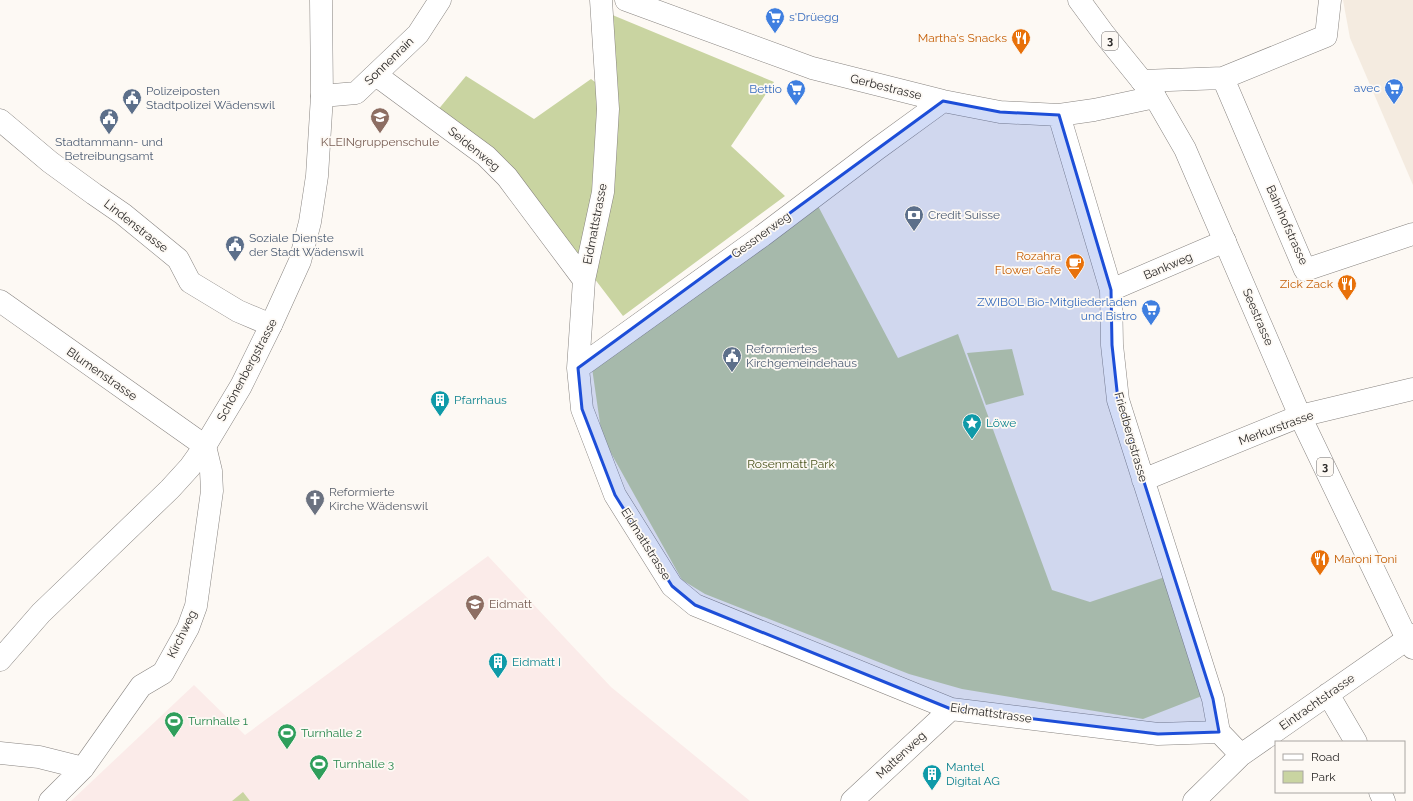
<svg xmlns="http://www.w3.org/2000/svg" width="1413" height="801" font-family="Raleway,sans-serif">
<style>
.built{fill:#f4ebe0}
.education{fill:#fbebe9}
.green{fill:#c9d4a1}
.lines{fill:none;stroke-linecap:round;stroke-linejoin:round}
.minor-casing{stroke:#888480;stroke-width:23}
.tertiary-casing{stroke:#888480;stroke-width:23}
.primary-casing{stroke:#888480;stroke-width:23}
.minor{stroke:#fff;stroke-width:22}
.tertiary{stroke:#fff;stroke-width:22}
.primary{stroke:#fff;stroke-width:22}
.marked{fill:#1d4ed8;fill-opacity:0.2;stroke:#1d4ed8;stroke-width:3;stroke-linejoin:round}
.labels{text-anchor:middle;stroke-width:3.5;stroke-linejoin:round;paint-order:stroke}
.shield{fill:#fdf9f4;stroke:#6a6765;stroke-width:1}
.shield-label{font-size:11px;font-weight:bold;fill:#2b2928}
.shop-label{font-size:12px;fill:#366cbe;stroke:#fdf9f4;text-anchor:end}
.food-label{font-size:12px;fill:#c56008;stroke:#fdf9f4;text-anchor:end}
.street-label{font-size:12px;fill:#2b2928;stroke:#fdf9f4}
.service-label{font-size:12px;fill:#4e5e75;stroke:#fdf9f4;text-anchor:start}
.education-label{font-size:12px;fill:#785e54;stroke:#fdf9f4}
.culture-label{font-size:12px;fill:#0d838f;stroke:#fdf9f4;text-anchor:start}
.park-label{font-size:12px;fill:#4a541d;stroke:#fdf9f4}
.worship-label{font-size:12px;fill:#5b616d;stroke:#fdf9f4;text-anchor:start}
.leisure-label{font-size:12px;fill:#27864d;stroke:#fdf9f4;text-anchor:start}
</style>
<rect width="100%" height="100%" fill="#fdf9f4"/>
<!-- built -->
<path class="built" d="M1343 0H1413V185L1350 38Z"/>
<!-- education -->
<path class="education" d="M488 556 611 687 750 801H71L194 685 245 735Z"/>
<!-- green -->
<path class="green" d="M610 14 774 82 731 146 785 196 623 316 501 156 437 111 466 76 534 119 591 79 614 96Z
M817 204 898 358 958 334 1052 590 1090 602 1171 575 1207 694 1143 719 962 689 909 674 705 594 682 580 602 437 592 368Z
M1012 349 1024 395 986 405 967 353Z
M243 792 250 801H232Z"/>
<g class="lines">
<defs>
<path id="minor" d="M601 0 608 109 603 192 584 280 578 368 582 409 615 495 672 586 695 605 951 709 1158 734 1219 732 1241 755
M626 0 812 68 943 101 1000 112 1059 115 1094 110 1155 97
M376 75 486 156 507 177 584 280
M1223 78 1305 270 1413 234
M1142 81 1223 78 1326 36 1330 0
M322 96 356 93 418 34 440 0
M1059 115 1111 290 1112 345 1118 400 1213 699 1219 732
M0 120 50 162 94 194 123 214 178 259 190 282 238 311 271 325
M1111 290 1225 241
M0 301 205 446 211 471 212 491 196 606 188 628 163 673 141 686 83 768 50 801
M578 368 762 236 877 149 943 101
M1143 480 1300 416 1413 389
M1328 694 1356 742
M0 753 39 757 83 768
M1380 792 1384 801
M852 801 951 709
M1194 801 1241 755 1413 635"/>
<path id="tertiary" d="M0 660 41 613 170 489 190 467 205 446 241 386 271 325 300 261 310 222 317 176 322 96 321 0"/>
<path id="primary" d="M1079 0 1104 34 1155 97 1185 149 1300 416 1407 639 1413 648"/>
</defs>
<!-- minor casing -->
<use href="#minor" class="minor-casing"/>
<!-- tertiary casing -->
<use href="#tertiary" class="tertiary-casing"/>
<!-- primary casing -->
<use href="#primary" class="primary-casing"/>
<!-- minor -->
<use href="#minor" class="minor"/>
<!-- tertiary -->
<use href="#tertiary" class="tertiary"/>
<!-- primary -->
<use href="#primary" class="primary"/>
</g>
<!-- marked area -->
<path class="marked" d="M943 101 1000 112 1059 115 1111 290 1112 345 1118 400 1213 699 1219 732 1158 734 951 709 695 605 672 586 615 495 582 409 578 368Z"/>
<!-- icons -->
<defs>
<symbol id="supermarket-pin" viewBox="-11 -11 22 30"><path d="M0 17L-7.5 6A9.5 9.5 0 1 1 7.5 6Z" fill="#3f7fe0" stroke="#fdf9f4"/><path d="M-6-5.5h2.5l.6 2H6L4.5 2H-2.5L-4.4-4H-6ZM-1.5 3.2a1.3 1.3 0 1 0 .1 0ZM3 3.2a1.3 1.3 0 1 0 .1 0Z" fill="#fff"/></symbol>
<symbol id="restaurant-pin" viewBox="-11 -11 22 30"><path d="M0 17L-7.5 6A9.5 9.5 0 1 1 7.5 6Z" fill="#e8710a" stroke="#fdf9f4"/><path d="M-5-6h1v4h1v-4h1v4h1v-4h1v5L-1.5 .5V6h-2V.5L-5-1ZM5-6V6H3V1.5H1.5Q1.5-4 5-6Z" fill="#fff"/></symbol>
<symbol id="civic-pin" viewBox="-11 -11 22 30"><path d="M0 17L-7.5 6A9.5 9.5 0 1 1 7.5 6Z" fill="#5c6f8a" stroke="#fdf9f4"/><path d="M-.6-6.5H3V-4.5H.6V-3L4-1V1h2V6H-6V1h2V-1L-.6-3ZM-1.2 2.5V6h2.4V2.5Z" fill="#fff"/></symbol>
<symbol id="school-pin" viewBox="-11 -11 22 30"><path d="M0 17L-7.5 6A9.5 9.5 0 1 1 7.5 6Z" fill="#8d6e63" stroke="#fdf9f4"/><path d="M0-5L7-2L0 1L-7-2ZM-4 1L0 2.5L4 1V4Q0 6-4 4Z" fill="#fff"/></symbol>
<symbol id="bank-pin" viewBox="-11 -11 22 30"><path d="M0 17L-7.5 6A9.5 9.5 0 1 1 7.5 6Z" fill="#5c6f8a" stroke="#fdf9f4"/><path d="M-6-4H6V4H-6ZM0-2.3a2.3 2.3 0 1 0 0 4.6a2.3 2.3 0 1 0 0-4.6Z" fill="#fff"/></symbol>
<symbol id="cafe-pin" viewBox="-11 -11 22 30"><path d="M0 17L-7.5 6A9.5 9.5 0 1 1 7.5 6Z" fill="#e8710a" stroke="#fdf9f4"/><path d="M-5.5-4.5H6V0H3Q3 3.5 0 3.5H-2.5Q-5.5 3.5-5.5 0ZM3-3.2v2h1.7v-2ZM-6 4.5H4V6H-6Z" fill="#fff"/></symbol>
<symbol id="building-pin" viewBox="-11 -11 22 30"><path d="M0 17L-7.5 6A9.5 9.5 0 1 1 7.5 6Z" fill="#0f9aa8" stroke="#fdf9f4"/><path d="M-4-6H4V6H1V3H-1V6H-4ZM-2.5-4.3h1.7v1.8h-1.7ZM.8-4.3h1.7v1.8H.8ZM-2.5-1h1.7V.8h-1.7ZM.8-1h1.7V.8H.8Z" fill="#fff"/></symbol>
<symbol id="sight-pin" viewBox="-11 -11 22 30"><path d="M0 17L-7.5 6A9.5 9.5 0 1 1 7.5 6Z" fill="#0f9aa8" stroke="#fdf9f4"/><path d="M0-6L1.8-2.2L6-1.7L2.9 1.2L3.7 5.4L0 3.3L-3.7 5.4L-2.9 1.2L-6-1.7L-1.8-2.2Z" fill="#fff"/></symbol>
<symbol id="church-pin" viewBox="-11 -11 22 30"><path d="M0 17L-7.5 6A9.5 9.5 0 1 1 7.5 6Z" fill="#6b7280" stroke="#fdf9f4"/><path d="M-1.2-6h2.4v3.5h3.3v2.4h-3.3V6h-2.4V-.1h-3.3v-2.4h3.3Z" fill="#fff"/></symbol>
<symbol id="stadium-pin" viewBox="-11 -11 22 30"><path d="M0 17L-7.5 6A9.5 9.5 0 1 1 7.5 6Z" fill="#2e9e5b" stroke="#fdf9f4"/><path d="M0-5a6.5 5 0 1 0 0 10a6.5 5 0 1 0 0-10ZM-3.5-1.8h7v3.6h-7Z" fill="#fff"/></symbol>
</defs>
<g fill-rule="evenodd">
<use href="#supermarket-pin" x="764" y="6" width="22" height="30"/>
<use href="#restaurant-pin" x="1010" y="27" width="22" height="30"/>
<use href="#supermarket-pin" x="1383" y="77" width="22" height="30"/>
<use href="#supermarket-pin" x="785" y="78" width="22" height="30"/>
<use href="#civic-pin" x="121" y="87" width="22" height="30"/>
<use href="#school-pin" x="369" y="106" width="22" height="30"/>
<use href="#civic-pin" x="98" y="107" width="22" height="30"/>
<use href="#bank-pin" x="903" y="204" width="22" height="30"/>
<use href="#civic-pin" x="224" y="234" width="22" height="30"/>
<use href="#cafe-pin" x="1064" y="252" width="22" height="30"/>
<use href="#restaurant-pin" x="1336" y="273" width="22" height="30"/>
<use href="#supermarket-pin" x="1140" y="298" width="22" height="30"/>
<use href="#civic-pin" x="721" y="345" width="22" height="30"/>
<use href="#building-pin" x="429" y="389" width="22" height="30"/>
<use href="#sight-pin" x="961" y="412" width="22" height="30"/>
<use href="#church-pin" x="304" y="488" width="22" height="30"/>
<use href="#restaurant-pin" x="1309" y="548" width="22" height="30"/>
<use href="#school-pin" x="464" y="593" width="22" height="30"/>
<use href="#building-pin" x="487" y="651" width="22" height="30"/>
<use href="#stadium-pin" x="163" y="710" width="22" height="30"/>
<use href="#stadium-pin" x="276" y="722" width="22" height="30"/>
<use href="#stadium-pin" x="308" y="753" width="22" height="30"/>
<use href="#building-pin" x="921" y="763" width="22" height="30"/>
</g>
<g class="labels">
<!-- shield labels -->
<g class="shield">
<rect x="1102" y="32" width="16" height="18" rx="3"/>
<rect x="1317" y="458" width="16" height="18" rx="3"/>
</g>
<g class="shield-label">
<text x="1110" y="45">3</text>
<text x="1325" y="471">3</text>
</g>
<!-- shop labels -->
<g class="shop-label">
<text x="789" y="21" text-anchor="start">s'Drüegg</text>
<text x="1380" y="92">avec</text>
<text x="782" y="93">Bettio</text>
<text x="1137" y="306">ZWIBOL Bio-Mitgliederladen<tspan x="1137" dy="14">und Bistro</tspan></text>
</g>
<!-- food labels -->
<g class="food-label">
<text x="1007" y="42">Martha's Snacks</text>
<text x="1061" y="260">Rozahra<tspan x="1061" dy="14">Flower Cafe</tspan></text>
<text x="1333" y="288">Zick Zack</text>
<text x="1334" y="563" text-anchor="start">Maroni Toni</text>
</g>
<!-- street labels -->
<g class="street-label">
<text transform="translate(389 61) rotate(-44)" y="4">Sonnenrain</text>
<text transform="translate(886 87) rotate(14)" y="4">Gerbestrasse</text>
<text transform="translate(474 149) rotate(39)" y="4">Seidenweg</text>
<text transform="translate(595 224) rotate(-79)" y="4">Eidmattstrasse</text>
<text transform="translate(1287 225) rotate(66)" y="4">Bahnhofstrasse</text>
<text transform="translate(136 226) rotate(38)" y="4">Lindenstrasse</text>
<text transform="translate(761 235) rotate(-36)" y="4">Gessnerweg</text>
<text transform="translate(1168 266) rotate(-23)" y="4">Bankweg</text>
<text transform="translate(1258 317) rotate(67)" y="4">Seestrasse</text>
<text transform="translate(247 370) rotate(-62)" y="4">Schönenbergstrasse</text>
<text transform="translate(102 374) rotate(35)" y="4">Blumenstrasse</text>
<text transform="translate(1276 428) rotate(-20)" y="4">Merkurstrasse</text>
<text transform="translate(1131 437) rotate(74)" y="4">Friedbergstrasse</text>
<text transform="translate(646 544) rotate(58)" y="4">Eidmattstrasse</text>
<text transform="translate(182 634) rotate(-64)" y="4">Kirchweg</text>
<text transform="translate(1317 702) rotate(-35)" y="4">Eintrachtstrasse</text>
<text transform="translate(991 713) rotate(8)" y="4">Eidmattstrasse</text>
<text transform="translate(901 755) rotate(-43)" y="4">Mattenweg</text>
</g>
<!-- service labels -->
<g class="service-label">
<text x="146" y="95">Polizeiposten<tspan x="146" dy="14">Stadtpolizei Wädenswil</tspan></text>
<text x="109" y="146" text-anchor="middle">Stadtammann- und<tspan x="109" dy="14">Betreibungsamt</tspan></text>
<text x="928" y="219">Credit Suisse</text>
<text x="249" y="242">Soziale Dienste<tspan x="249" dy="14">der Stadt Wädenswil</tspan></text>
<text x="746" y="353">Reformiertes<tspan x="746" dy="14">Kirchgemeindehaus</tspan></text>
</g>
<!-- education labels -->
<g class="education-label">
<text x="380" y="146">KLEINgruppenschule</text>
<text x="489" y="608" text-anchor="start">Eidmatt</text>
</g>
<!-- culture labels -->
<g class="culture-label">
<text x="454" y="404">Pfarrhaus</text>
<text x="986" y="427">Löwe</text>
<text x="512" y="666">Eidmatt I</text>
<text x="946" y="771">Mantel<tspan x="946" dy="14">Digital AG</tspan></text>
</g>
<!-- park labels -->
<g class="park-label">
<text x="791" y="468">Rosenmatt Park</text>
</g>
<!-- worship labels -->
<g class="worship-label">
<text x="329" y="496">Reformierte<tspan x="329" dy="14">Kirche Wädenswil</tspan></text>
</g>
<!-- leisure labels -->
<g class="leisure-label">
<text x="188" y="725">Turnhalle 1</text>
<text x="301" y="737">Turnhalle 2</text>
<text x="333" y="768">Turnhalle 3</text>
</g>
</g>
<!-- legend -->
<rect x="1275" y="741" width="130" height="52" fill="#fdf9f4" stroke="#a9a6a2"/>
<rect x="1283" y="754" width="20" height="6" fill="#ffffff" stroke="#a9a6a2"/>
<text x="1311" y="761" font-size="12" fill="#2b2928">Road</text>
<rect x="1283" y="771" width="20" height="12" fill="#c9d4a1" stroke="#a9a6a2"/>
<text x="1311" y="781" font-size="12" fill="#2b2928">Park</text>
</svg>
